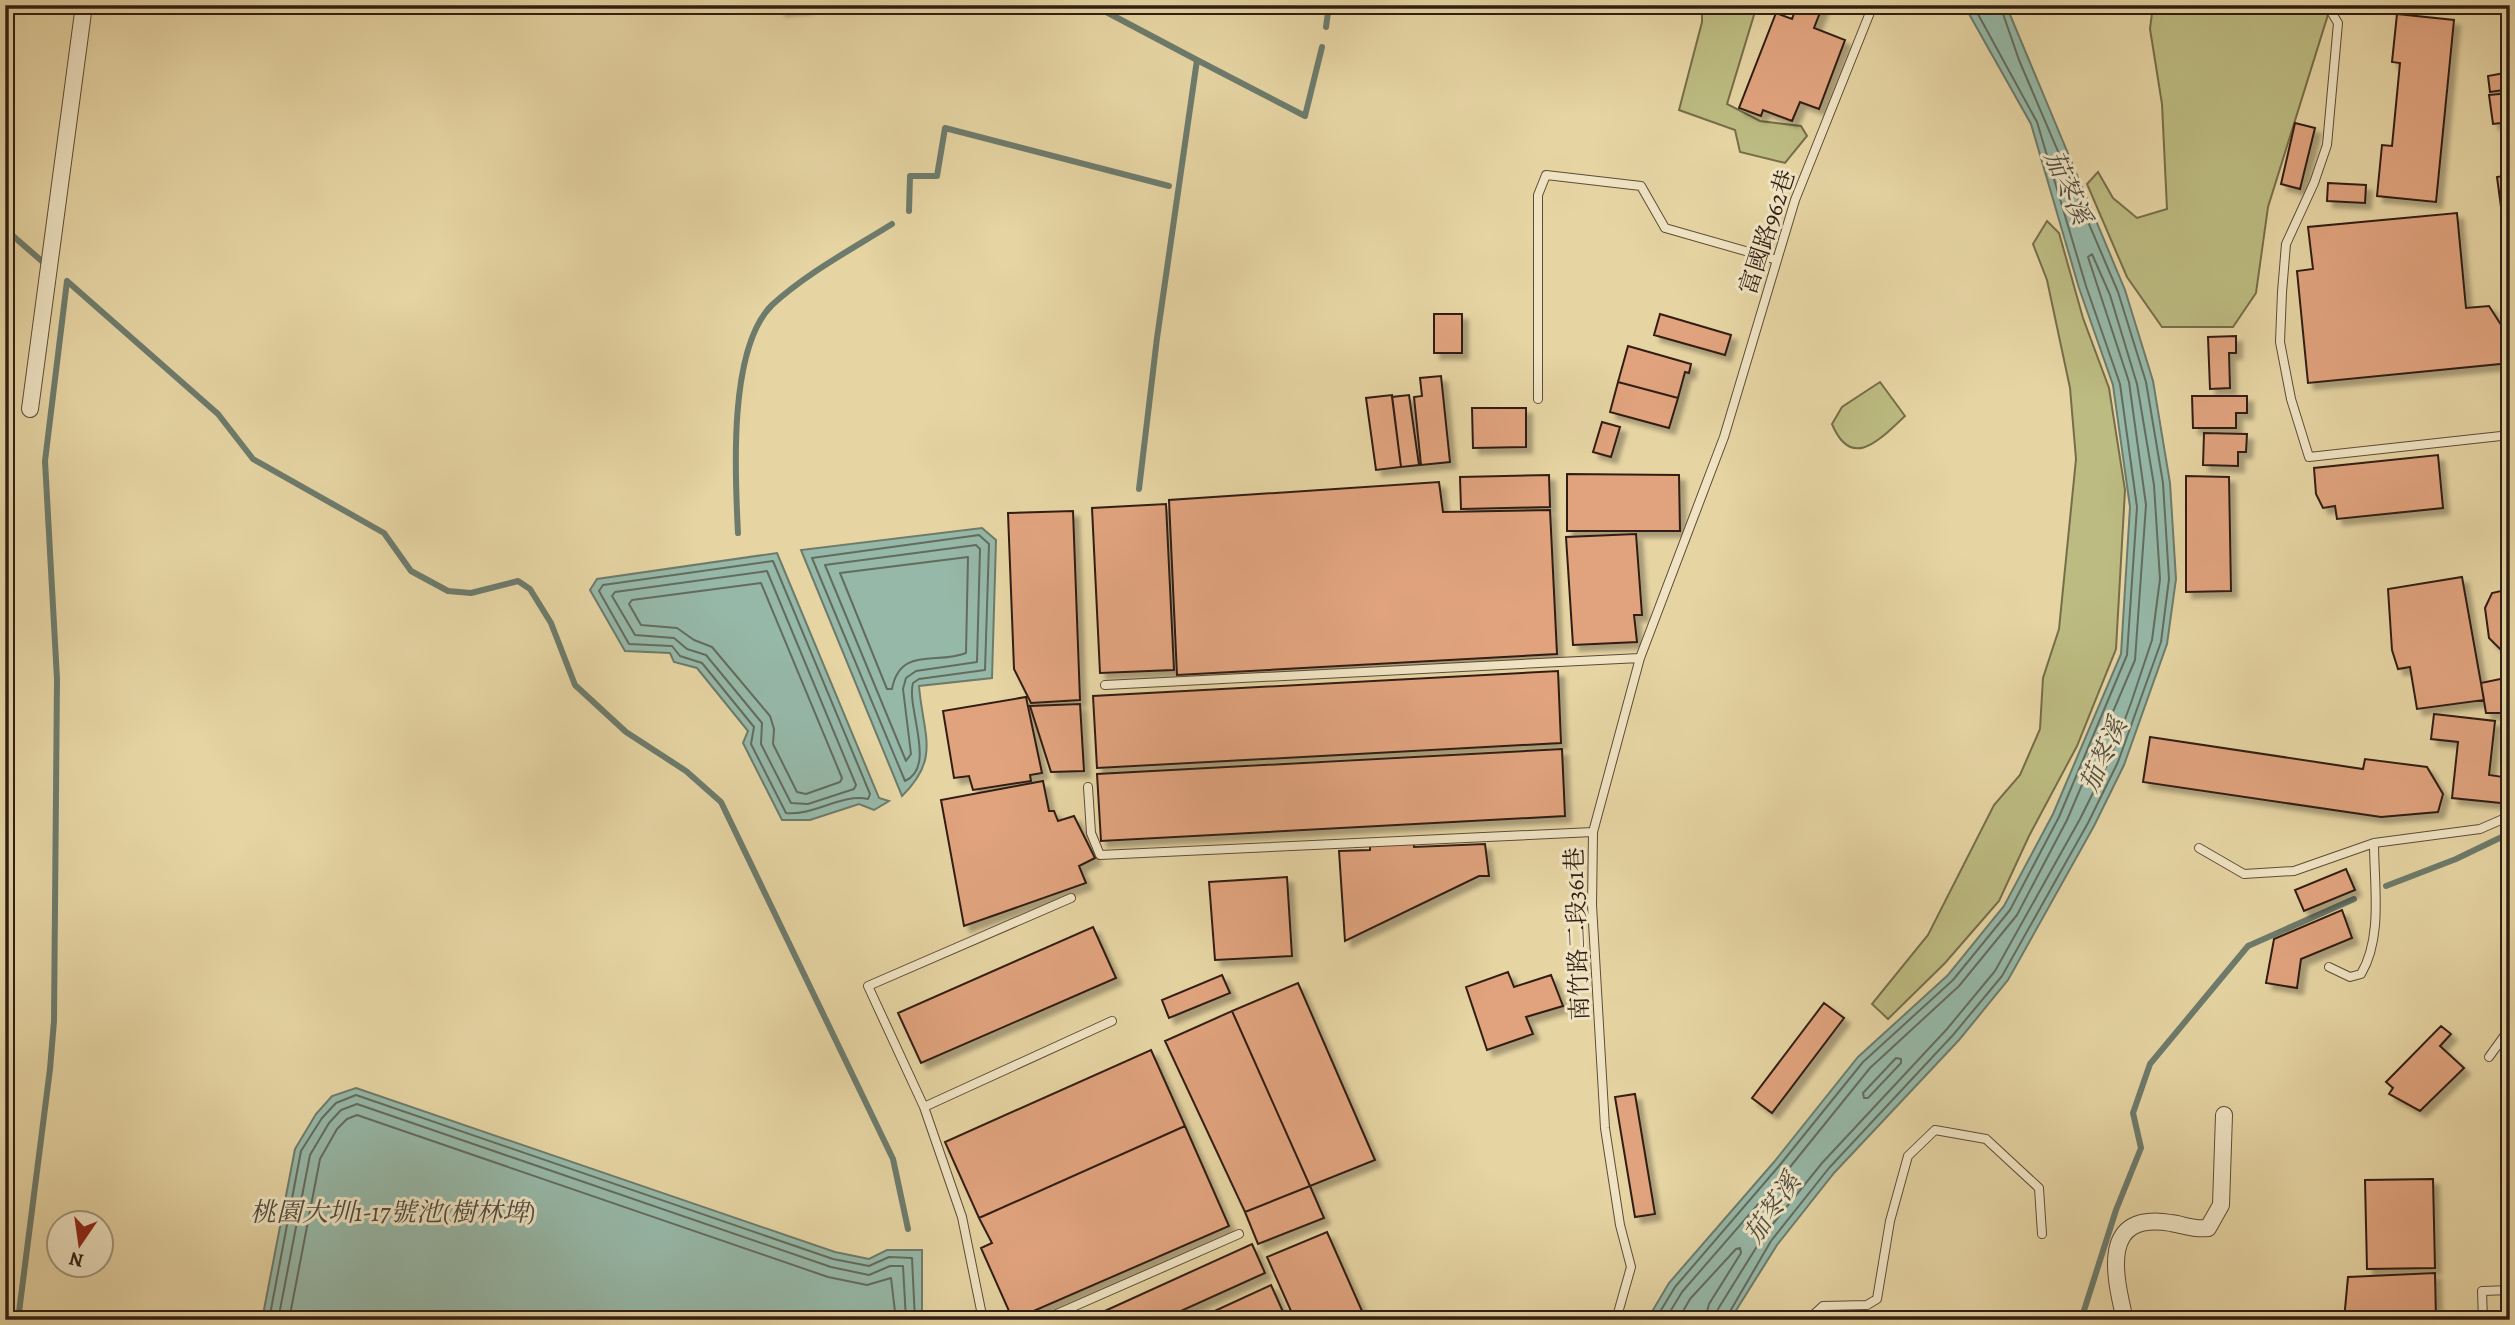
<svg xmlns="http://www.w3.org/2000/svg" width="2515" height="1325" font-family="Alegreya,'Noto Serif TC',serif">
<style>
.green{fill:#bcbb81;stroke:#766d4a;stroke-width:2}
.water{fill:#96b8a8;stroke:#6d7b6c;stroke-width:2}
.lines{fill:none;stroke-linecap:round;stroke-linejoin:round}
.shore{stroke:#636c5e;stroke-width:2}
.stream{stroke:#6d7b6c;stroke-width:6}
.building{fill:#e0a37e;stroke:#301f13;stroke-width:2;filter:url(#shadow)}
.service-casing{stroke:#5e4c37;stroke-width:10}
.minor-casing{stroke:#5e4c37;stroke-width:18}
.service{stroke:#efe3c3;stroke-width:8}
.minor{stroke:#efe3c3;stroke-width:16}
.labels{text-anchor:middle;stroke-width:6;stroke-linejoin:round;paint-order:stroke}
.street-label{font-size:24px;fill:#301f13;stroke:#efe3c3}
.water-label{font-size:26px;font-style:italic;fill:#4f4d40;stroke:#efe3c3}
</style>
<defs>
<filter id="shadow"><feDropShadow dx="6" dy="6" stdDeviation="2" flood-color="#0004"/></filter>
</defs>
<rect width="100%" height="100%" fill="#e6d4a3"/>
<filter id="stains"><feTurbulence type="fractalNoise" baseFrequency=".00286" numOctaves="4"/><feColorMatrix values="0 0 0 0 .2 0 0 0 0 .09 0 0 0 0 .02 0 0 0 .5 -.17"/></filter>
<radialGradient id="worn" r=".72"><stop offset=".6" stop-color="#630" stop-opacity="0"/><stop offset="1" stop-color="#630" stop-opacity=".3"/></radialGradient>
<!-- green -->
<path class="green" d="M1702 5H1757L1727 104 1760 121 1801 126 1807 136 1785 163 1740 152 1735 130 1679 110 1702 22Z
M2153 5H2331L2268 207 2256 293 2233 327H2162L2127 277 2087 184 2098 172 2113 198 2137 218 2167 209 2162 104 2150 29Z
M2047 221 2059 233 2083 318 2109 388 2125 490 2116 649 2077 746 2029 836 1999 901 1945 963 1888 1019 1872 1004 1928 935 1994 805 2020 775 2040 729 2043 678 2059 629 2076 459 2070 388 2047 280 2033 244Z
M1880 382 1905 416C1881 438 1852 472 1832 424L1842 407Z"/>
<!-- water -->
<path class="water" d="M1964 5H2006L2125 290 2153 381 2170 483 2176 579 2167 644 2124 765 2094 826 2008 980 1959 1040 1834 1173 1777 1245 1730 1320H1647L1669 1283 1774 1162 1858 1057 1948 975 2004 906 2053 814 2121 654 2130 507 2113 385 2079 288 2031 124Z
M982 528 996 540 992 678 919 686C923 735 941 758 902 796L801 550Z
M777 553 879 798 889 801 874 810 859 804 810 820H782L743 743 748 731 697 668 674 662 670 653 625 651 590 590 597 579Z
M356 1088 835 1252 869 1259 887 1250H922V1320H262L295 1149 316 1114 332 1096Z"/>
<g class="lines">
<!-- shore -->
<path class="shore" d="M979 535 989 544 985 670 919 679 913 683C906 708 937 767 905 781L812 558Z
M976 545 980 549 977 662 916 671 906 678 903 689 911 754 906 761 825 565Z
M968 557 966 653C937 665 900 646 892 689H887L840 573Z
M773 561 870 794 868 799C842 793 814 816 786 813L751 744 754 727 702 663 680 656 672 646 629 644 599 591 603 585Z
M767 571 856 785 854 789 808 804 791 803 761 744 762 723 706 655 687 649 674 638 635 635 612 596 615 592Z
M761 583 842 778 840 782 806 794 797 792 773 744 774 729 770 716 712 647 694 640 677 628 641 625 629 604 632 600Z
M1896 1058 1901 1059V1063L1868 1098H1864L1863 1093Z
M269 1320 301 1151 322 1118 336 1103 356 1095 833 1259 869 1266 889 1257 912 1258 915 1320
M278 1320 310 1155 329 1123 341 1110 357 1104 831 1267 869 1275 890 1266H903L906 1320
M289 1320 320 1159 337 1129 347 1119 357 1115 828 1277 867 1285 891 1278 896 1320
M1655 1320 1675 1287 1779 1166 1863 1062 1953 980 2010 910 2059 817 2127 655 2137 507 2120 384 2086 286 2037 122 1973 5
M1665 1320 1682 1292 1786 1172 1870 1068 1959 986 2017 915 2067 820 2135 660 2146 505 2129 382 2088 257 2092 254 2110 295 2137 384 2154 485 2160 579 2152 640 2131 703 2110 759 2080 819 1995 971 1947 1029 1822 1163 1764 1235 1718 1309 1716 1320
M1678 1320 1690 1299 1736 1249 1740 1248 1741 1253 1709 1304 1705 1320
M1725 1320 1771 1241 1829 1168 1953 1035 2002 976 2088 823 2118 762 2161 642 2169 579 2163 483 2146 382 2118 292 2019 60 2000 5"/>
<!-- stream -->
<path class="stream" d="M1093 5 1197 60 1157 338 1139 489
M1326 27 1329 5
M1197 60 1305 116 1322 47
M909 211 910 176H937L945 128 1169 186
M5 229 44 263
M67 281 218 414 253 459 384 533 411 571 448 591 471 593 518 581 530 589 551 623 575 685 626 732 686 771 721 802 893 1159 908 1229
M738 533C735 476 728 348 772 305 807 273 852 249 892 224
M2386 886 2456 859 2510 833
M18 1320 50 1069 54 1021 57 679 45 461 67 281
M2081 1320 2116 1210 2141 1148 2133 1113 2150 1064 2248 946 2354 899"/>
</g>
<!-- building -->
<path class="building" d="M779 5H807V7L779 10Z
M1797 5H1823L1814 28 1845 40 1819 109 1800 102 1792 121 1763 110 1761 116 1739 108 1776 13 1792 19Z
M2397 14 2454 20 2436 202 2377 196 2382 145 2392 146 2400 63 2392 62Z
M2510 72V89L2490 92 2488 76Z
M2510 93V122L2493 124 2489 95Z
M2295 123 2315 128 2300 189 2281 184Z
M2510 175V206L2501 207 2497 177Z
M2328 183 2366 185 2365 203 2327 201Z
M2457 213 2466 308 2489 306 2510 339V363L2308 383 2297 271 2313 269 2308 227Z
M1434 314H1462V353H1434Z
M1660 314 1731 335 1725 355 1654 335Z
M2236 336V353H2229L2230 388 2210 389 2208 337Z
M1628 346 1691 364 1689 373 1685 372 1678 398 1618 382Z
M1441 376 1450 462 1421 465 1414 397 1422 396 1420 378Z
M1618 382 1678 398 1669 428 1610 412Z
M1392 395 1401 467 1376 470 1366 398Z
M1409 395 1419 465 1401 467 1392 397Z
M2192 396H2247V413H2236V428H2193Z
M1472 408H1526V447L1473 448Z
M1602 422 1620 427 1611 457 1593 452Z
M2204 433 2247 434 2246 452H2238V466L2203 465Z
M2438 455 2443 508 2337 519 2335 506 2323 508 2316 494 2314 468Z
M1567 474 1679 475 1680 531H1567Z
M1549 475 1550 507 1461 509 1460 477Z
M2186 476 2229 477 2231 591 2186 592Z
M1439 482 1443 512 1550 510 1557 654 1177 675 1169 500Z
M1166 504 1174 670 1100 673 1092 508Z
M1073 511 1080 700 1031 703 1014 669 1008 513Z
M1636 534 1642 615H1634L1637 642 1573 645 1566 537Z
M2462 577 2484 700 2417 709 2410 667 2398 669 2392 650 2388 589Z
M2510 589V649L2502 651 2489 638 2485 608 2492 593Z
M1558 671 1561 743 1097 768 1093 696Z
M2510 677V713H2486L2481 683Z
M1026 697 1042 773 1030 775 1031 781 973 790 969 776 954 778 943 711Z
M1080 704 1084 771 1051 772 1030 706Z
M2434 714 2495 721 2489 775 2510 778V800L2501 803 2452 798 2458 742 2431 739Z
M2150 737 2363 769 2365 759 2427 767 2443 794 2438 812 2381 817 2143 782Z
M1562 749 1565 816 1101 841 1097 774Z
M1043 781 1049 811H1054L1058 821 1074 816 1095 858 1079 866 1086 883 964 926 941 800Z
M1414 842V847L1485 844 1489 876H1479L1345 941 1339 851 1370 850V844Z
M2346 869 2355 890 2304 911 2295 890Z
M1287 877 1292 956 1215 960 1209 882Z
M2342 910 2352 938 2301 959 2297 988 2266 983 2274 939Z
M1093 927 1116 978 921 1063 898 1013Z
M1508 972 1514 987 1551 975 1563 1006 1526 1017 1533 1034 1487 1050 1466 987Z
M1222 975 1230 993 1169 1018 1162 1000Z
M1298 983 1375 1160 1310 1186 1232 1011Z
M1824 1003 1844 1018 1772 1113 1752 1098Z
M1232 1011 1310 1186 1245 1212 1165 1041Z
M2441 1026 2451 1034 2440 1046 2464 1068 2420 1111 2389 1094 2393 1088 2386 1082Z
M1151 1050 1185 1126 979 1218 945 1142Z
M1635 1094 1655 1214 1635 1217 1615 1097Z
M1185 1126 1229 1226 1013 1320 981 1248 992 1243 979 1218Z
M2433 1179 2435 1268 2367 1269 2365 1180Z
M1310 1186 1324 1218 1258 1244 1245 1212Z
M1327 1232 1366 1320H1295L1267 1257Z
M1252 1244 1265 1273 1161 1320H1085Z
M2435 1273 2436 1320H2344L2348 1277Z
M1271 1285 1284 1314 1271 1320H1195Z"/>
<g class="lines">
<defs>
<path id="service" d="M2327 5 2338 23 2327 145 2314 183 2286 244 2282 292 2280 342 2291 399 2309 457 2510 435
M1676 8 1680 5
M1538 399V195L1546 175 1641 186 1665 228 1777 260
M1105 685 1640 658
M1088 787 1091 833 1100 855 1593 832
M2199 848 2244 874 2294 871 2374 843
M2329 967 2350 977 2361 974C2383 937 2374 885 2374 843L2480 829 2510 816
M2489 1057 2510 1028
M924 1107 868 986 1071 898
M983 1320 962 1217 924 1107 1112 1021
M1043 1320 1239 1234
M1616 1320 1631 1267 1620 1225 1605 1128 1592 905 1593 832 1640 658 1724 437 1795 200 1873 5
M1808 1320 1823 1306 1867 1305 1877 1299 1890 1221 1908 1156 1935 1130 1986 1139 2039 1188 2042 1234
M2483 1320 2482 1291 2510 1290"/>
<path id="minor" d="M30 409 84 5
M2125 1320C2114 1274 2100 1211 2171 1223 2185 1225 2194 1230 2208 1228L2221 1205 2224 1115"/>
</defs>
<!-- service casing -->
<use href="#service" class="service-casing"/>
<!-- minor casing -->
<use href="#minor" class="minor-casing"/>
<!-- service -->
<use href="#service" class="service"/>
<!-- minor -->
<use href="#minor" class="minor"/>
</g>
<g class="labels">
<!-- street labels -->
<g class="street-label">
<text transform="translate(1767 232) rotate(-72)" y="8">富國路962巷</text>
<text transform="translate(1577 934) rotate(-92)" y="8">南竹路二段361巷</text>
</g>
<!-- water labels -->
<g class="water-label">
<text transform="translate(2068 187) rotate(66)" y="9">茄苳溪</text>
<text transform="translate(2103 755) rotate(-66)" y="9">茄苳溪</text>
<text transform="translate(1772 1208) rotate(-56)" y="9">茄苳溪</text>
<text x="393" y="1221">桃園大圳1-17號池(樹林埤)</text>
</g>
</g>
<!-- margin -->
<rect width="2515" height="1325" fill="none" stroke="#e6d4a3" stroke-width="28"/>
<rect x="7" y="7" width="2501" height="1311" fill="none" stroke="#301f13" stroke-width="3.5"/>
<rect x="14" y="14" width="2487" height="1297" fill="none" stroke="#301f13" stroke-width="2"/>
<!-- north arrow -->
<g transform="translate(80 1244) rotate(193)"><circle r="33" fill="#efe3c3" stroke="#a3957d" stroke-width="2"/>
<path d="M0-5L12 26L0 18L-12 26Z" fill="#8f2418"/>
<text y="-10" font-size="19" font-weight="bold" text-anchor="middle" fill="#301f13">N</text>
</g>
<rect width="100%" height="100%" filter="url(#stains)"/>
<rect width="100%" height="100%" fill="url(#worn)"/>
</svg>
